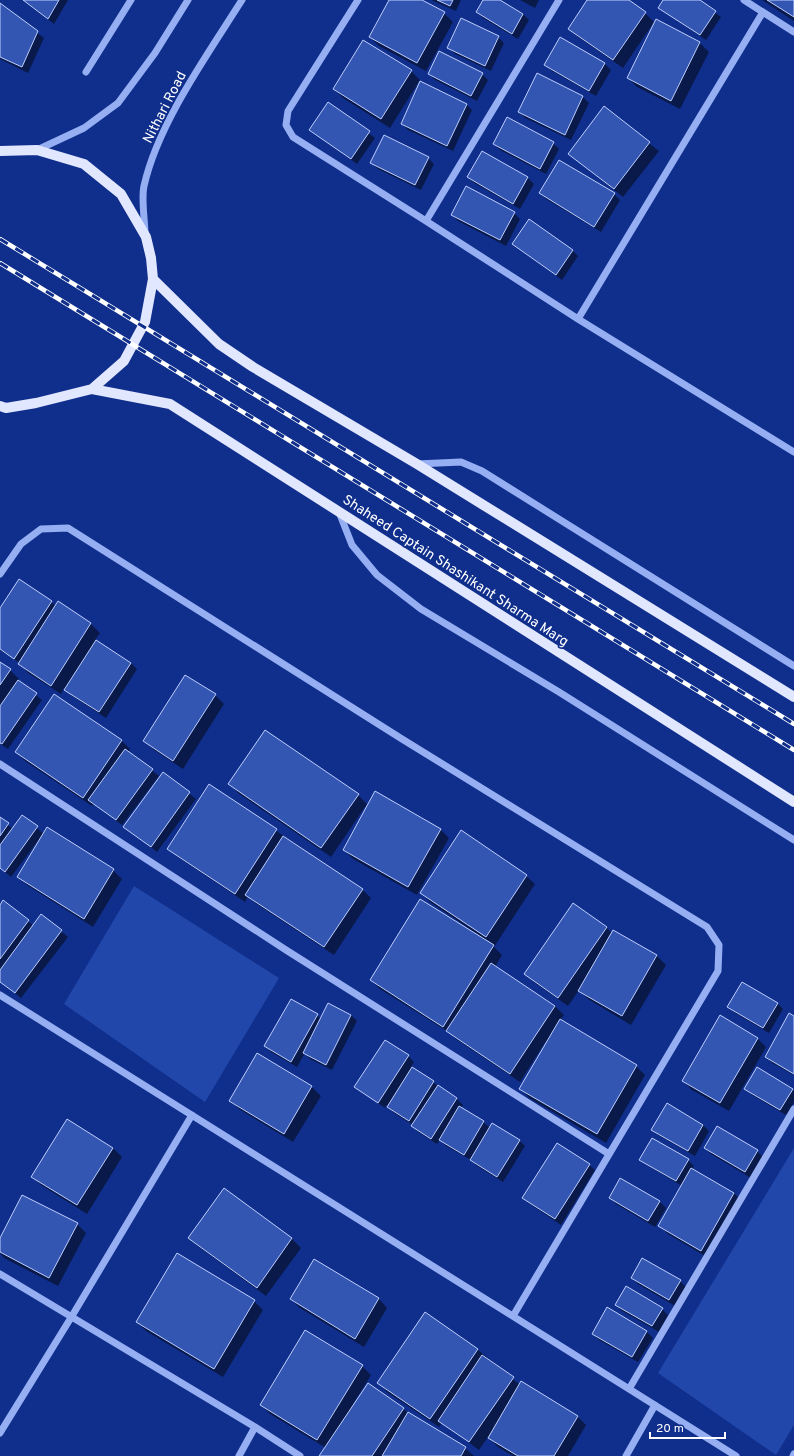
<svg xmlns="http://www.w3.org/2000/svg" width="794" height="1456" font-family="Overpass,sans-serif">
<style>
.green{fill:#2147ab}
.shadow{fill:#0007}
.building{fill:#3456b3;stroke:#bdcefd}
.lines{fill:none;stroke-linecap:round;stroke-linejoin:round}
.minor{stroke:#96aff2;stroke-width:7}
.major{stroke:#e1e7ff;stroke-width:10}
.rail-casing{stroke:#fff;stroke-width:4.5}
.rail{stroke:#102f8c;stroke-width:3;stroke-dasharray:9;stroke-linecap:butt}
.labels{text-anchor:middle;stroke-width:3.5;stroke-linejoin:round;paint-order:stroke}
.street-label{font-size:14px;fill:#fff;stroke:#102f8c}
</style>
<rect width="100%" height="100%" fill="#102f8c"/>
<!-- green -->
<path class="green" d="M134 886 279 978 205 1102 64 1004Z
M794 1148V1425L776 1455 658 1373Z"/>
<!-- shadow -->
<path class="shadow" d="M23 0H68L54 24Z
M390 0H420L444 13 453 22 426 71 379 46 370 37Z
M431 0H461L456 11Z
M484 0H498L523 14 529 20 518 39 483 18 477 12Z
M520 0H539L535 8Z
M589 0H627L645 13 654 22 623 68 578 37 569 28Z
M665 0H698L721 17 706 40 666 13 660 7Z
M762 0H794V21Z
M0 5 44 38 28 73 0 59Z
M657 21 700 43 709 52 680 109 637 87 628 78Z
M498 37 504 43 491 71 455 54 449 48Z
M561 38 605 64 611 70 596 96 552 71 546 65Z
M411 71 420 80 390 128 343 98 334 89Z
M429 74H482L488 80 477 101 435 80Z
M537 75 583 97 589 103 571 140 525 118 519 112Z
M328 104 375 138 357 164 311 130Z
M466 104 472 110 453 151 408 130 402 124Z
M604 108 659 151 623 197 569 154Z
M553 143 559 149 546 174 500 150 494 144Z
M482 152 528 178 534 184 520 209 474 183 468 177Z
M428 158 434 164 421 190 378 169 372 163Z
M540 193 614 194 620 200 601 232 546 199Z
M514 213 520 219 506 246 458 221 452 215Z
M513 244 572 250 578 256 562 280Z
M51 602 56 606 58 603 91 624 100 633 95 640 131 663 137 669 106 718 72 696 64 688 61 694 28 673 20 663 0 650V610Z
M0 664 10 670 19 679 18 681 42 700 8 749 0 744Z
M215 695 224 704 183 769 154 750 145 741Z
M121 740 130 749 128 752 159 776 122 825 94 804 92 806 25 761 16 752Z
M163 774 196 799 157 852 131 832Z
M230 784 358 795 367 804 331 857 238 793Z
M210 786 362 889 371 898 334 955 255 903 248 896 245 902 178 857 169 848Z
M22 816 44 834 47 829 113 870 122 879 93 927 27 885 18 877 41 839 40 838 11 877 0 868V819L13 829Z
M440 829 449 838 417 895 353 859 344 850Z
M526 876 535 884 494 947 502 955 495 967 555 1006 564 1015 560 1020 636 1066 645 1075 606 1143 529 1098 521 1089 548 1042 546 1041 520 1082 456 1039 450 1033 380 989 371 980 480 936 430 902 421 893Z
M3 902 34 926 42 916 68 937 21 998 0 981V906Z
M606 927 612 933 613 931 657 956 666 965 631 1025 588 999 579 990 568 1006 535 983 526 974Z
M777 1003 783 1009 769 1033 735 1013 729 1007Z
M317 1015 321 1019 351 1015 357 1021 332 1070 310 1059 305 1053 297 1067 271 1052 265 1046Z
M794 1017V1075L772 1063 766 1057Z
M757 1038 766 1047 729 1111 692 1090 683 1081Z
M385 1042 408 1056 414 1062 411 1067 457 1099 463 1105 461 1108 483 1122 490 1128 519 1140 525 1146 503 1182 477 1166 471 1160 446 1146 440 1140 437 1144 418 1132 413 1125 394 1113 386 1105 385 1108 356 1087Z
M258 1054 312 1087 321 1096 293 1142 239 1109 230 1100Z
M746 1089H792L794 1091V1102L786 1115 752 1095Z
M703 1125 709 1131 695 1156 658 1135 652 1129Z
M717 1127 757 1151 763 1157 751 1178 711 1154 705 1148Z
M113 1148 122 1157 87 1214 41 1185 32 1176Z
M641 1159 688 1160 694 1166 692 1169 734 1193 743 1202 710 1259 668 1234 659 1225 682 1186 647 1165Z
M589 1165 595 1170 561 1225 530 1204 524 1198Z
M621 1179 660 1202 666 1208 655 1227 616 1204 610 1198Z
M224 1189 292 1239 301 1248 266 1296 198 1246 189 1237Z
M77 1224 86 1233 58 1286 4 1258 0 1253V1240Z
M315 1260 379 1299 387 1308 364 1347 300 1308 291 1299Z
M632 1278 680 1281 686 1287 675 1306 638 1284Z
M254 1301 263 1310 223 1377 146 1331 137 1322Z
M616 1305 662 1309 668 1315 659 1332 622 1311Z
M647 1332 653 1338 638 1362 599 1340 593 1334Z
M477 1349 520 1385 577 1416 586 1425 568 1456H513L498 1447 488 1437 479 1450 442 1423 439 1427 387 1392 379 1383Z
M362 1366 371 1375 353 1404 404 1409 409 1414 465 1448 474 1456H321L326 1448 270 1414 261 1405Z"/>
<!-- building -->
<path class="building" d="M23 0H59L48 19Z
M389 0H422L445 12 417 63 369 37Z
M437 0H453L450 6Z
M483 0H500L523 14 512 34 476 12Z
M587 0H629L646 12 613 60 568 29Z
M663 0H700L716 11 700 35 658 8Z
M767 0H794V17Z
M0 3 38 31 22 67 0 57Z
M461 18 499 36 485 66 447 48Z
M656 19 700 42 671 101 627 78Z
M560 37 605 63 589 91 544 65Z
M363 40 412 70 381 119 333 89Z
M439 51 483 73 471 96 428 74Z
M537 73 583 96 565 135 518 112Z
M420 81 467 104 447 146 401 124Z
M328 102 370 131 351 159 309 130Z
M604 106 650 142 614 189 568 154Z
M507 117 554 142 540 169 493 144Z
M384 135 429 157 415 185 370 163Z
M482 151 528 177 513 204 467 177Z
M559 160 615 193 594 227 539 193Z
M466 186 515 212 500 240 451 215Z
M529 219 573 250 556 275 512 244Z
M19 579 52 601 14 659 0 649V608Z
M58 601 91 623 51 686 18 664Z
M96 640 131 663 99 712 64 690Z
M0 662 11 669 0 685Z
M185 675 216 694 173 761 143 741Z
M18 680 37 693 2 744 0 743V706Z
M54 694 122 740 83 798 15 752Z
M265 730 359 794 321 848 228 784Z
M125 749 153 769 116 820 88 800Z
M163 772 190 792 151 847 123 827Z
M209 784 277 829 235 894 167 849Z
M375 791 441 829 408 887 343 850Z
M22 815 38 826 5 872 0 868V845Z
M0 817 9 823 0 836Z
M47 827 114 869 84 919 17 877Z
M461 830 527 875 486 937 420 893Z
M283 836 363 889 324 947 245 895Z
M420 899 494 945 443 1027 370 980Z
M3 900 29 920 0 959V905Z
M573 903 607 927 558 998 524 974Z
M41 914 62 930 15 993 0 982V970Z
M613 930 657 955 622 1016 578 991Z
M491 963 555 1006 510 1074 446 1031Z
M742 982 778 1003 763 1028 727 1007Z
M291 999 318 1014 291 1062 264 1046Z
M328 1003 351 1015 326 1065 303 1053Z
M789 1013 794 1016V1074L765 1057Z
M720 1015 758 1038 720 1103 682 1081Z
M560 1019 637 1065 597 1134 519 1089Z
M385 1040 409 1055 378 1103 354 1087Z
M257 1053 312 1086 284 1134 229 1101Z
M412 1067 434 1081 409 1121 387 1107Z
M757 1067 793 1089 780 1110 744 1089Z
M438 1085 457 1098 431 1139 411 1126Z
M667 1103 703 1125 688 1151 651 1130Z
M459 1106 484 1121 464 1155 439 1140Z
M67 1119 113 1148 77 1205 31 1177Z
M492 1123 520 1140 497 1177 470 1160Z
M717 1126 758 1150 745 1172 704 1148Z
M652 1138 689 1159 676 1181 639 1160Z
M557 1143 590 1164 555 1219 522 1198Z
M691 1168 734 1193 701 1251 658 1226Z
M620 1178 660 1201 648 1221 609 1198Z
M224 1188 292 1238 257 1288 188 1238Z
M22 1195 78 1223 49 1278 0 1252V1238Z
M177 1253 255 1300 214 1369 136 1322Z
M642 1258 681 1280 669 1300 631 1278Z
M314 1259 379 1298 355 1339 290 1299Z
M626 1286 663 1308 652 1326 615 1305Z
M607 1307 647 1331 632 1357 592 1334Z
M425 1312 478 1349 430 1419 377 1383Z
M305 1330 363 1365 317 1440 260 1405Z
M482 1355 514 1377 469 1442 438 1421Z
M521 1381 578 1416 554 1456H518L488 1438Z
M368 1383 404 1408 372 1456H319Z
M408 1412 466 1447 461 1456H382Z"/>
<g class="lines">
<!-- minor -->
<path class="minor" d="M358 0 288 111 286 125 293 137 426 221 578 319 794 452
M744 0 794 32
M86 72 131 0
M37 150 84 128 118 103 155 53 188 0
M426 221 559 0
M145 235C145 220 141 200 144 186 158 123 208 54 242 0
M578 319 763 12
M417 464 461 462 482 471 794 666
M339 512 352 545 377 575 421 609 559 692 794 840
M0 574 21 544 41 529 68 528 402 739 707 927 719 945 718 971 513 1316
M0 764 286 950 609 1154
M0 995 736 1456
M0 1274 255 1427 300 1456
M629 1389 794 1109
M0 1433 72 1316 192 1115
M239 1456 255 1427
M626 1456 655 1405
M793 1456 794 1454"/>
<!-- major -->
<path class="major" d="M0 151 37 150 84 164 121 194 146 237 151 258 153 279 145 322 124 361 92 389 36 403 6 408 0 406
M153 279 219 344 253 367 417 464 794 697
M92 389 170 404 794 802"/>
<defs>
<path id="rail" d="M0 239 794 724
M0 263 794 750"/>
</defs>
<!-- rail casing -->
<use href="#rail" class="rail-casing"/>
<!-- rail -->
<use href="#rail" class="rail"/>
</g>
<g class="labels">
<!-- street labels -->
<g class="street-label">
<text transform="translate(164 107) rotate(-63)" y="5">Nithari Road</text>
<text transform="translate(456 570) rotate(33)" y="5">Shaheed Captain Shashikant Sharma Marg</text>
</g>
</g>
<!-- scale -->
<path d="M650 1432v6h75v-6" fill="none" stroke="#ffffff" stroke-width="2"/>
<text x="656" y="1432" font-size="12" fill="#ffffff" stroke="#102f8c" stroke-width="3" paint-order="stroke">20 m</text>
</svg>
